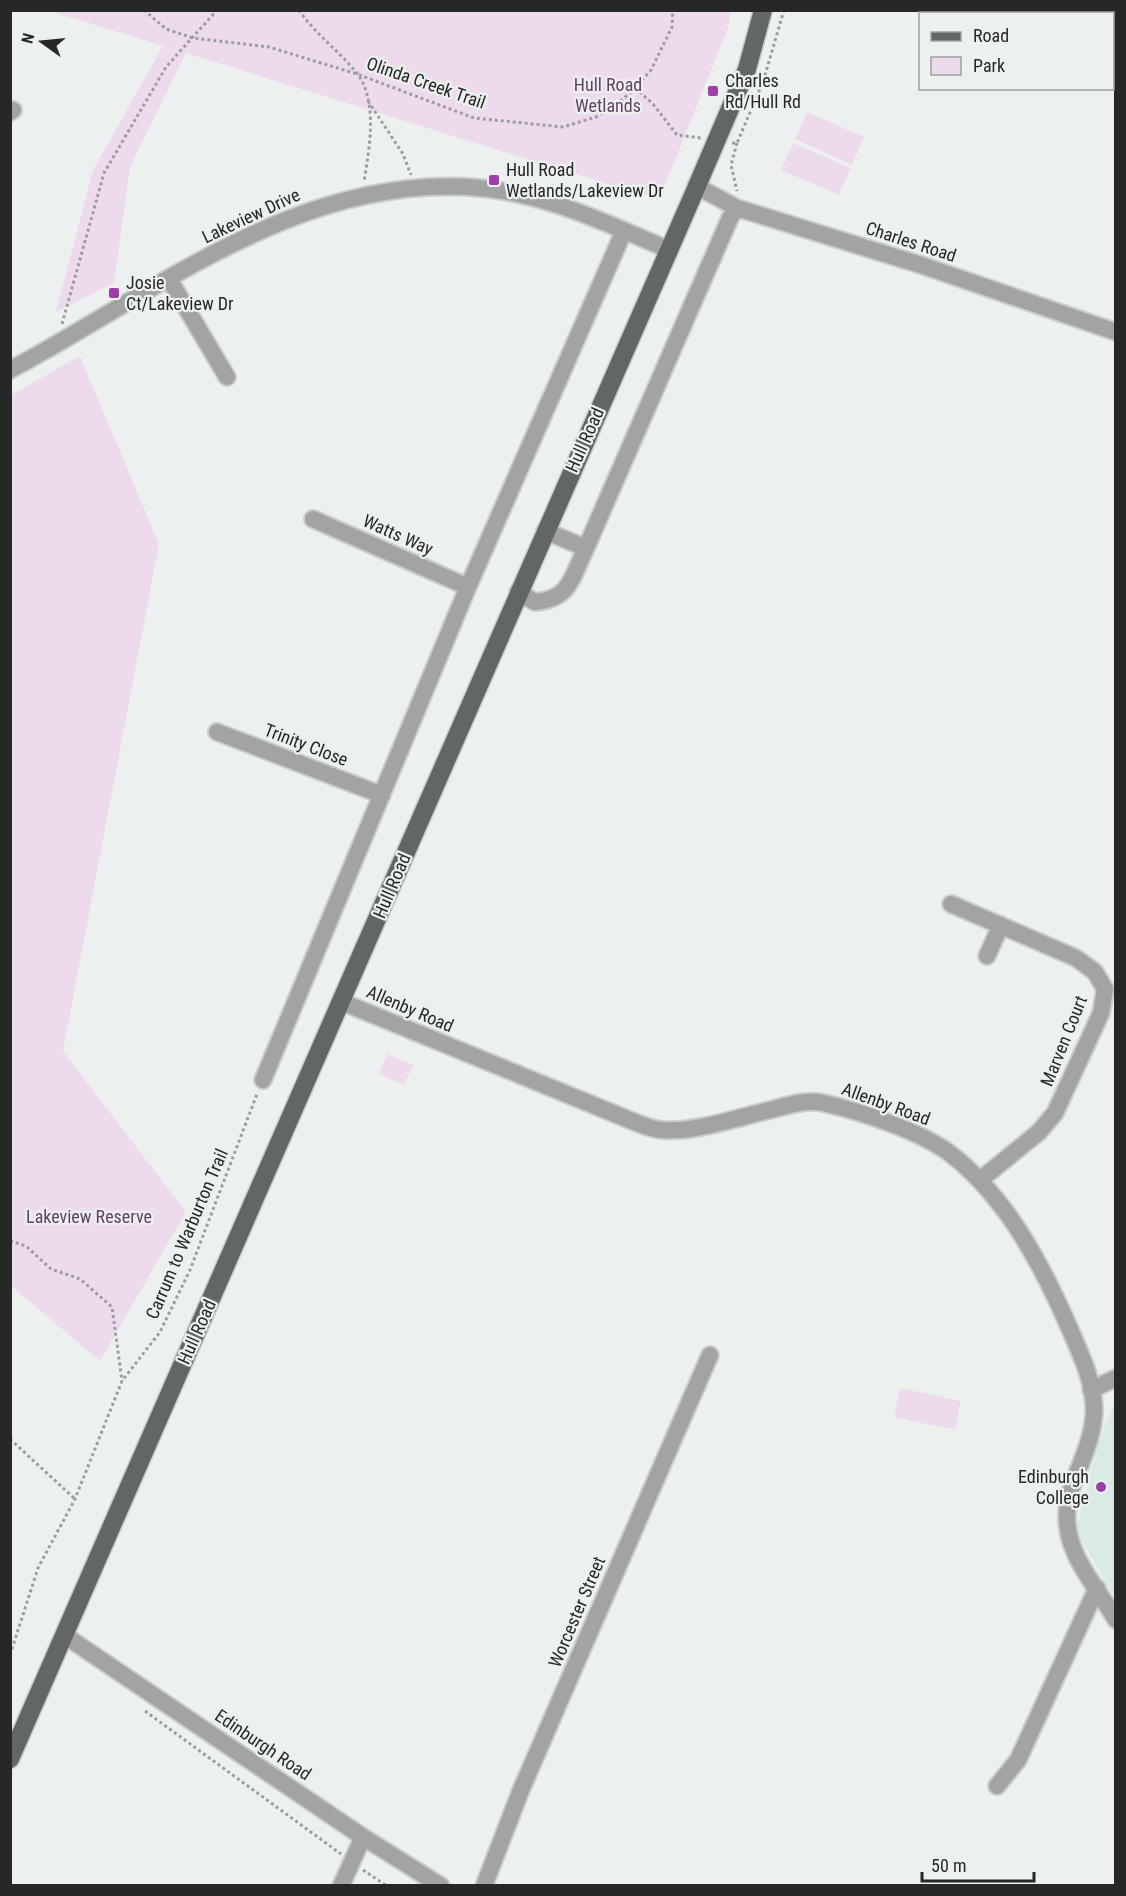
<svg xmlns="http://www.w3.org/2000/svg" width="1126" height="1896" font-family="'Roboto Condensed',sans-serif">
<style>
.built{fill:#dbeae5}
.green{fill:#eddbed}
.lines{fill:none;stroke-linecap:round;stroke-linejoin:round}
.stream{stroke:#877688;stroke-width:4.5}
.minor-casing{stroke:#c8cdcc;stroke-width:20}
.major-casing{stroke:#c8cdcc;stroke-width:21}
.path{stroke:#9a9e9d;stroke-width:3;stroke-dasharray:3 3;stroke-linecap:butt}
.minor{stroke:#a2a4a3;stroke-width:16}
.major{stroke:#626665;stroke-width:18}
.poi-dot{fill:#9e3fa7;stroke:#ecf1f0;stroke-width:2}
.labels{text-anchor:middle;stroke-width:4.5;stroke-linejoin:round;paint-order:stroke}
.poi-label{font-size:18px;fill:#262827;stroke:#ecf1f0;text-anchor:start}
.street-label{font-size:18px;fill:#262827;stroke:#ecf1f0}
.park-label{font-size:18px;fill:#633f66;stroke:#ecf1f0}
</style>
<rect width="100%" height="100%" fill="#ecf1f0"/>
<!-- built -->
<path class="built" d="M1115 1401V1599L1076 1530 1098 1444Z"/>
<!-- green -->
<path class="green" d="M49 11H731L728 28 659 200 186 53 130 167 114 283 56 312 93 170 163 46Z
M955 11H1038L1036 14H959Z
M807 112 864 137 852 165 795 139Z
M793 143 851 168 839 195 781 170Z
M80 356 159 544 63 1051 186 1212 100 1361 10 1285 11 395Z
M387 1054 413 1065 404 1085 379 1074Z
M900 1388 961 1401 955 1430 894 1417Z"/>
<g class="lines">
<!-- stream -->
<path class="stream" d="M995 10 1001 13 1003 10"/>
<defs>
<path id="minor" d="M10 112 13 110
M696 186 737 208 921 265 1116 332
M169 279 227 377
M10 370C158 291 302 172 480 188 546 194 609 224 669 250
M313 519 468 587
M545 531 586 548
M518 592 535 602C571 599 572 576 586 548L730 218 737 208
M217 732 382 795
M951 904 1076 958 1095 972 1105 989 1101 1013 1055 1113 1039 1132 980 1180
M987 956 1001 925
M342 1002 637 1123C645 1126 655 1130 663 1130 693 1133 740 1117 770 1110 786 1106 806 1099 823 1103 860 1111 923 1132 952 1155 1009 1200 1044 1269 1072 1334 1082 1357 1093 1381 1094 1407 1095 1432 1083 1458 1074 1481 1051 1539 1088 1573 1116 1620
M263 1080 468 587 624 231
M1091 1390 1116 1378
M64 1635 363 1837 441 1886
M997 1786 1018 1760 1097 1588
M341 1886 363 1837
M484 1886 521 1790 710 1355"/>
<path id="major" d="M10 1759 694 193 747 69 763 10"/>
</defs>
<!-- minor casing -->
<use href="#minor" class="minor-casing"/>
<!-- major casing -->
<use href="#major" class="major-casing"/>
<!-- path -->
<path class="path" d="M144 10 166 29 193 38 269 47 357 74 474 118 563 127 596 117 622 100 635 88 651 70 672 27 673 10
M299 10C315 34 338 50 356 72 379 101 369 149 364 182
M635 88 653 104 677 135 701 138
M368 101 403 154 411 175
M732 143H737L763 82 784 10
M737 143 731 165 737 191
M62 324 104 173 166 67 217 10
M10 550V551
M10 1241 26 1246 51 1269 80 1279 112 1307 122 1381
M10 1439 75 1499
M10 1655 38 1568 75 1499 122 1381 160 1332 190 1270 257 1094
M145 1711 341 1854
M363 1870 387 1886"/>
<!-- minor -->
<use href="#minor" class="minor"/>
<!-- major -->
<use href="#major" class="major"/>
</g>
<!-- markers -->
<g class="poi-dot">
<rect x="707" y="85" width="12" height="12" rx="3"/>
<rect x="488" y="174" width="12" height="12" rx="3"/>
<rect x="108" y="287" width="12" height="12" rx="3"/>
<circle cx="1101" cy="1487" r="6"/>
</g>
<g class="labels">
<!-- poi labels -->
<g class="poi-label">
<text x="725" y="87">Charles<tspan x="725" dy="21">Rd/Hull Rd</tspan></text>
<text x="506" y="176">Hull Road<tspan x="506" dy="21">Wetlands/Lakeview Dr</tspan></text>
<text x="126" y="289">Josie<tspan x="126" dy="21">Ct/Lakeview Dr</tspan></text>
<text x="1089" y="1483" text-anchor="end">Edinburgh<tspan x="1089" dy="21">College</tspan></text>
</g>
<!-- street labels -->
<g class="street-label">
<text transform="translate(426 83) rotate(19)" y="6">Olinda Creek Trail</text>
<text transform="translate(251 216) rotate(-25)" y="6">Lakeview Drive</text>
<text transform="translate(911 242) rotate(18)" y="6">Charles Road</text>
<text transform="translate(585 440) rotate(-66)" y="6">Hull Road</text>
<text transform="translate(398 535) rotate(24)" y="6">Watts Way</text>
<text transform="translate(306 745) rotate(21)" y="6">Trinity Close</text>
<text transform="translate(392 886) rotate(-67)" y="6">Hull Road</text>
<text transform="translate(410 1009) rotate(23)" y="6">Allenby Road</text>
<text transform="translate(1064 1041) rotate(-68)" y="6">Marven Court</text>
<text transform="translate(886 1104) rotate(20)" y="6">Allenby Road</text>
<text transform="translate(187 1234) rotate(-67)" y="6">Carrum to Warburton Trail</text>
<text transform="translate(197 1332) rotate(-66)" y="6">Hull Road</text>
<text transform="translate(577 1612) rotate(-67)" y="6">Worcester Street</text>
<text transform="translate(263 1745) rotate(34)" y="6">Edinburgh Road</text>
</g>
<!-- park labels -->
<g class="park-label">
<text x="608" y="91">Hull Road<tspan x="608" dy="21">Wetlands</tspan></text>
<text x="89" y="1223">Lakeview Reserve</text>
</g>
</g>
<!-- border -->
<rect width="1126" height="1896" fill="none" stroke="#262827" stroke-width="24"/>
<!-- legend -->
<rect x="919" y="12" width="195" height="78" fill="#ecf1f0" stroke="#9da1a0" stroke-width="1.5"/>
<rect x="931" y="32" width="30" height="9" fill="#626665" stroke="#9da1a0" stroke-width="1.5"/>
<text x="973" y="42" font-size="18" fill="#262827">Road</text>
<rect x="931" y="57" width="30" height="18" fill="#eddbed" stroke="#9da1a0" stroke-width="1.5"/>
<text x="973" y="72" font-size="18" fill="#262827">Park</text>
<!-- north arrow -->
<g transform="translate(42 42) rotate(285)" stroke="#ecf1f0" stroke-width="4.5" paint-order="stroke">
<path d="M0-4.5L10 22L0 15L-10 22Z" fill="#262827"/>
<text y="-9" font-size="16" font-weight="bold" text-anchor="middle" fill="#262827">N</text>
</g>
<!-- scale -->
<path d="M922 1872v9h112v-9" fill="none" stroke="#262827" stroke-width="3"/>
<text x="931" y="1872" font-size="18" fill="#262827" stroke="#ecf1f0" stroke-width="4.5" paint-order="stroke">50 m</text>
</svg>
